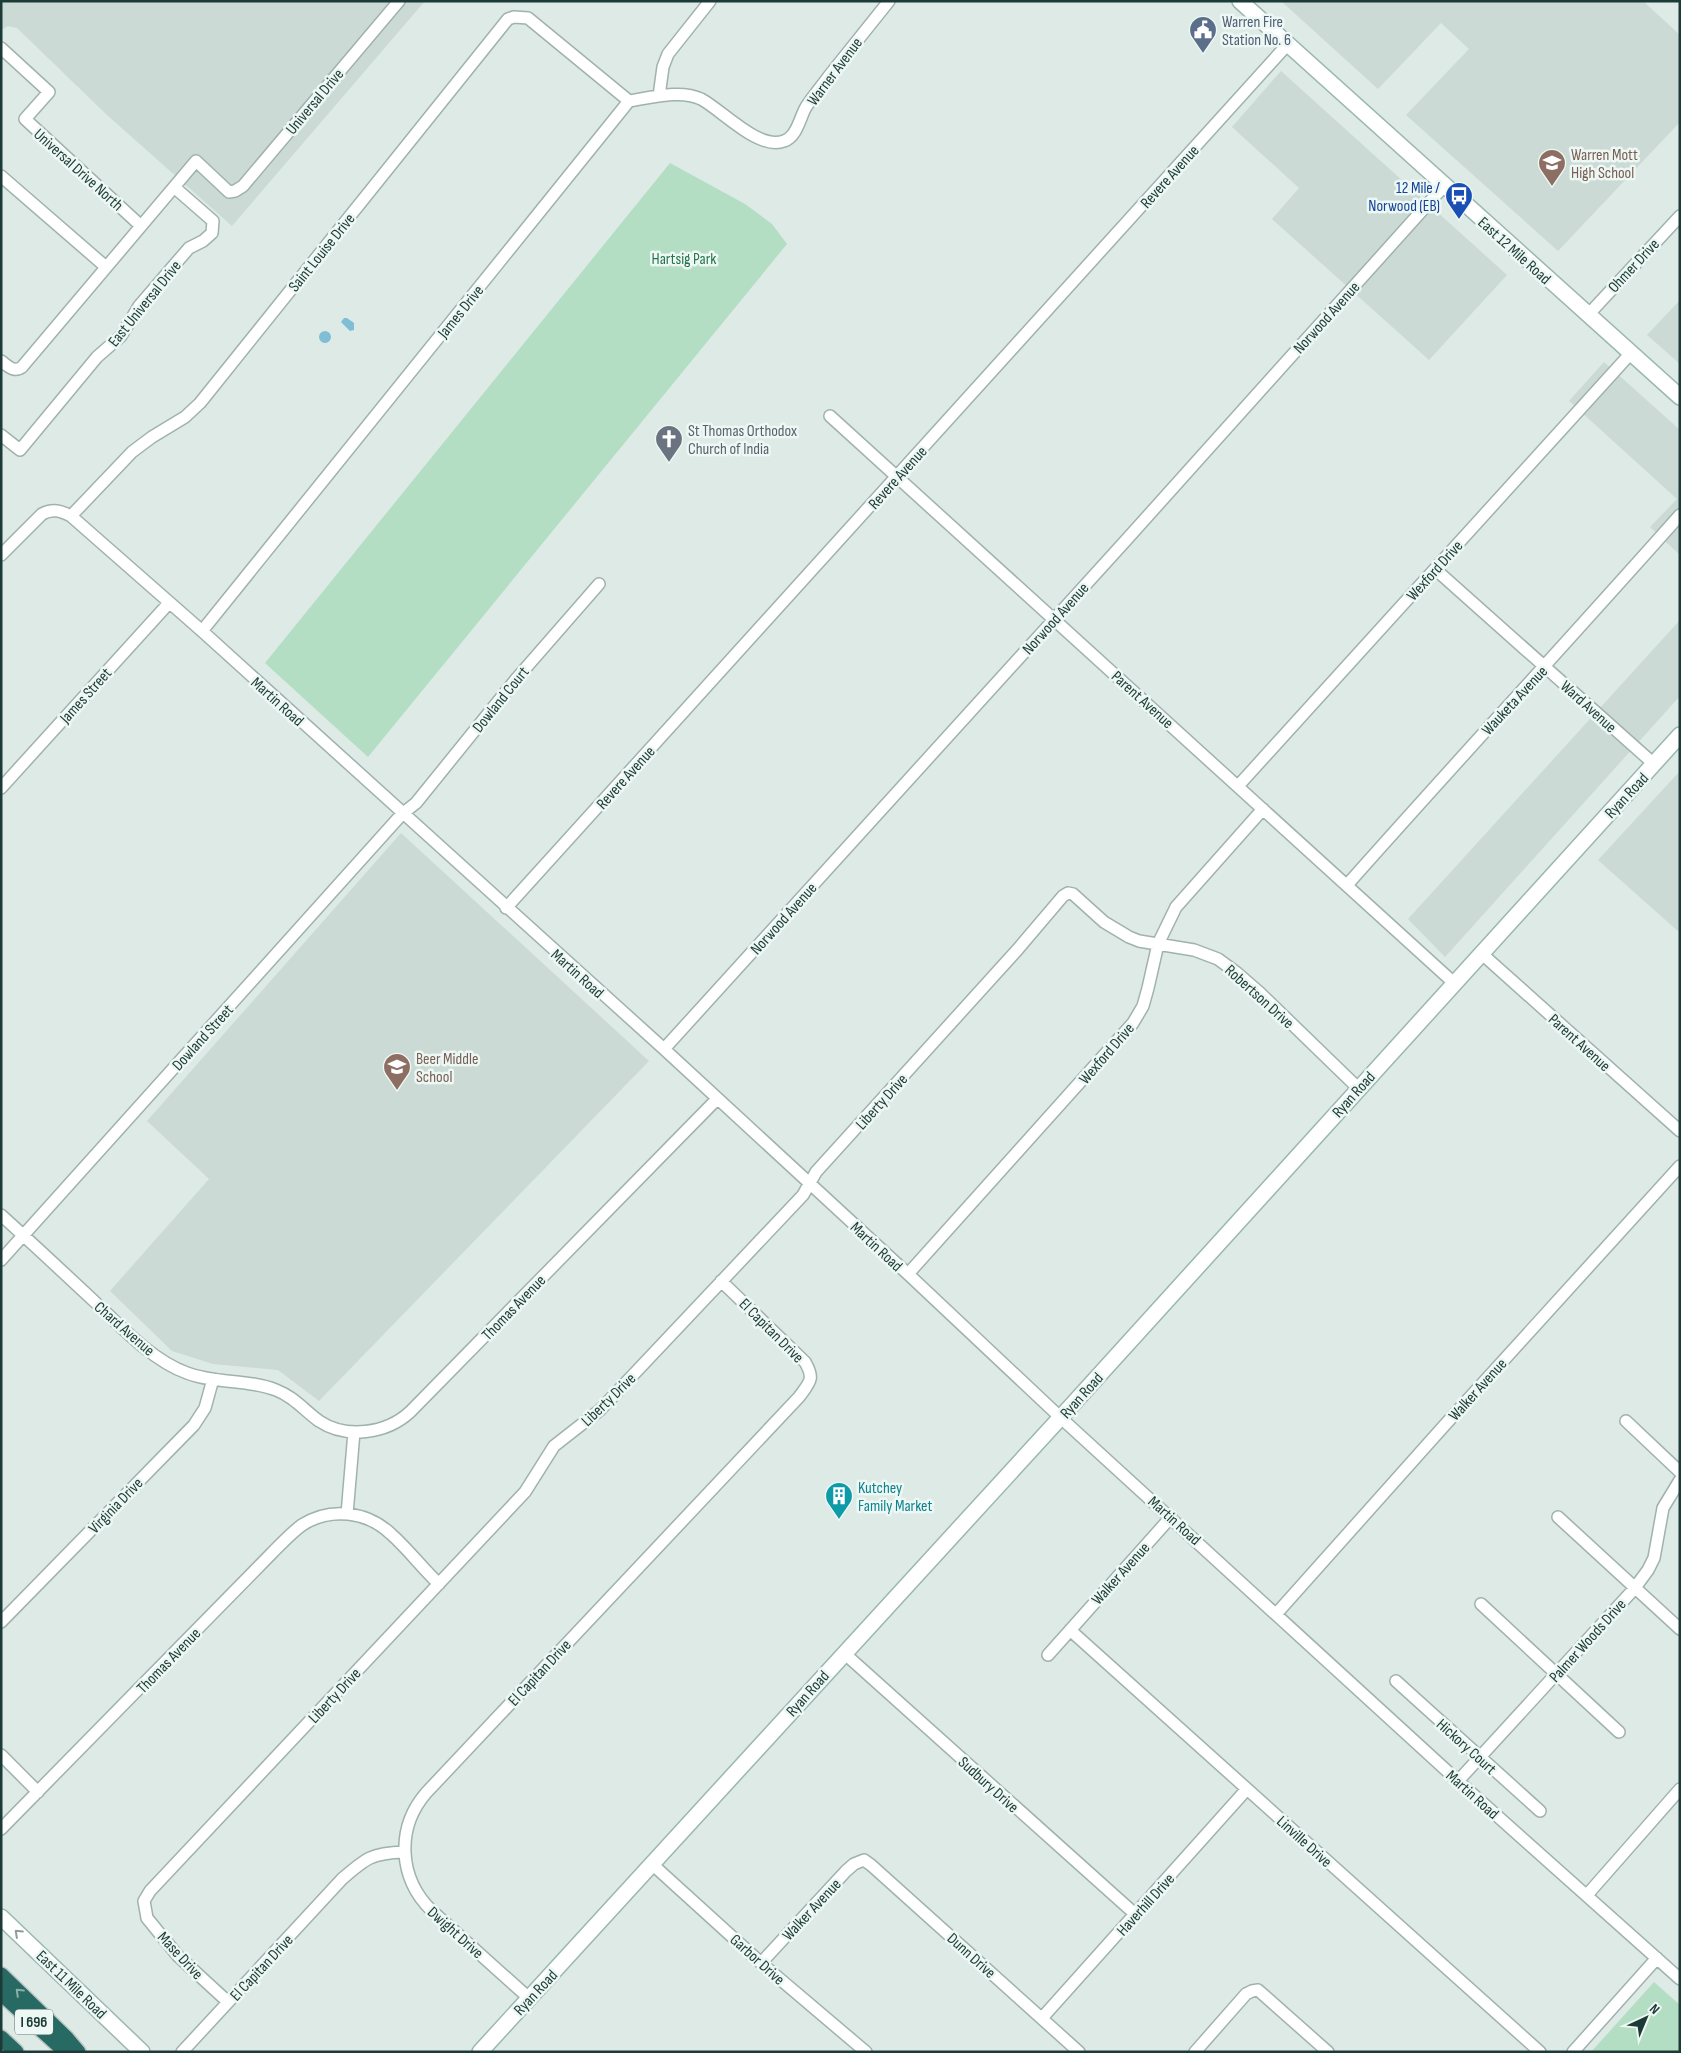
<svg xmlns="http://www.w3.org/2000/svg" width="1681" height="2053" font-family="'Sofia Sans Condensed',sans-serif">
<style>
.built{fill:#cbdad5}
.green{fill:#b3dec4}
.water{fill:#7fbed5}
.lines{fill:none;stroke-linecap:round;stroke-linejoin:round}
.minor-casing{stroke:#a0b2ae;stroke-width:14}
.secondary-casing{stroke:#9bb7b0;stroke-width:18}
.motorway-casing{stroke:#bbc4c3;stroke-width:18}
.minor{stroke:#fff;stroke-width:11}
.secondary{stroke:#fff;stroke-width:15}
.motorway{stroke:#276963;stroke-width:15}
.oneway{stroke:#8e9d9a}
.oneway2{stroke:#8ab0ab}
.labels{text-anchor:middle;stroke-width:5;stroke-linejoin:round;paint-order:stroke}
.shield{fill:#edf7f3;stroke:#5b736f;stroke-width:1}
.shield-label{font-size:15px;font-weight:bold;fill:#1d3b36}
.service-label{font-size:16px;fill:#4e5e75;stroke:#edf7f3;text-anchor:start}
.street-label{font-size:16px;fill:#1d3b36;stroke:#edf7f3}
.education-label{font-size:16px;fill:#785e54;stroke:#edf7f3;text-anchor:start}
.transit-label{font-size:16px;fill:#164399;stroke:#edf7f3;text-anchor:end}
.park-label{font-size:16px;fill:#25754c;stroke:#edf7f3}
.worship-label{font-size:16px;fill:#5b616d;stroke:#edf7f3;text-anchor:start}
.culture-label{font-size:16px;fill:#0d838f;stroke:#edf7f3;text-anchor:start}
</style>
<rect width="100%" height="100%" fill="#ddeae6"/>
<!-- built -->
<path class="built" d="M1 1H425L232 226 107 115 17 28 8 26 1 30Z
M1281 1H1643L1680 35V122L1558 251 1406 115 1469 49 1441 23 1378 89Z
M1281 71 1507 275 1429 360 1272 219 1299 188 1232 127Z
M1680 300V364L1647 335Z
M1604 362 1680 430V555L1650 527 1677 499 1569 401Z
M1680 620V696L1445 957 1408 919Z
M1680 771V933L1598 860Z
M401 833 649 1061 319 1401 278 1370 213 1364 172 1351 110 1291 209 1179 147 1121Z"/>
<!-- green -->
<path class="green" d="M670 163 745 204 772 224 787 244 368 757 265 663Z
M1654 1982 1680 2005V2052H1591Z"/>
<!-- water -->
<path class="water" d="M344 318H347L354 323V330L350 331 341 322Z
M319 337a6 6 0 1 1 12 0a6 6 0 1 1-12 0Z"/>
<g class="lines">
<defs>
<path id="minor" d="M1 48 49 92 25 119 141 226
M659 96 663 67 668 54 710 1
M1 176 106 267
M1588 315 1680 216
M1 361C8 366 14 373 22 367L196 161 229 192 235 191 243 186 399 1
M830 416 1454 983
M1 435 20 450 97 357 121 336 139 306 189 248 203 241 212 233 213 221 174 187
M71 516 132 452 152 437 185 417 200 403 508 19 514 17 528 18 629 101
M1 555 42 514C53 508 61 511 71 516L202 631 664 1049 908 1274 1061 1418 1458 1781 1680 1979
M1435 569 1654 764
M202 631 629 101C650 98 680 89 701 99 722 110 759 151 784 141 797 137 800 117 806 107 813 96 822 86 829 76 849 51 869 26 889 1
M1238 786 1631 353
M1 788 169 603
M1347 885C1457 761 1570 639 1680 515
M506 908 1287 45
M1481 953 1680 1131
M664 1049 1128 538 1444 186
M1 1215C33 1244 64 1273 95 1302 121 1327 153 1361 187 1373 216 1384 248 1379 276 1390 294 1397 304 1410 319 1421 346 1439 386 1434 410 1412L717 1099
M1 1260 402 814 416 803 517 678 599 584
M908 1274 1133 1023 1143 1006 1148 988 1158 944 1176 907 1263 809
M1626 1421 1680 1472
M347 1514 354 1432
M1558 1517 1680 1629
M1481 1604 1619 1732
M1277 1613 1443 1427 1680 1166
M1 1622 194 1425 205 1408 213 1379
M1070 1630 1540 2052
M844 1653 1135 1914
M1048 1655 1171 1517
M1396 1681 1540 1811
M1 1755 38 1792
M1458 1781 1634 1589 1648 1570 1654 1558 1663 1508 1680 1480
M1 1829 271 1554C281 1544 291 1533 302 1525 330 1507 367 1511 391 1534 408 1549 422 1568 439 1584
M652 1864 761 1963 866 2052
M1587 1895 1680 1789
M761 1963 846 1871 854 1864 864 1860 871 1865 1079 2052
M530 1999 432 1911C398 1878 396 1828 426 1793L799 1397C810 1382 815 1379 805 1362L721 1281
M228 2002 178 1956 147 1918 144 1901 150 1891 525 1492 554 1446 600 1410 803 1195 816 1172 1018 949 1063 896 1068 893 1073 894 1104 922 1129 937 1139 941 1194 950 1218 959 1237 973 1260 993 1358 1088
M1042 2018 1247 1789
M182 2052 342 1879C366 1858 372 1853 404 1852
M1195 2052 1246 1994 1252 1991 1258 1990 1328 2052
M1573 2052 1657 1958"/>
<path id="secondary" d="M1240 1 1680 397
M1 1917 142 2052
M480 2052 1072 1405 1680 735"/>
<path id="motorway" d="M1 1975 67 2039 78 2052
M1 1993 65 2051
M1 2038 16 2052"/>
</defs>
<!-- minor casing -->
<use href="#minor" class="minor-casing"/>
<!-- secondary casing -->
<use href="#secondary" class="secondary-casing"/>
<!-- motorway casing -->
<use href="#motorway" class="motorway-casing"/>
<!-- minor -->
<use href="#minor" class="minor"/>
<!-- secondary -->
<use href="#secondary" class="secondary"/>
<!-- motorway -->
<use href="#motorway" class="motorway"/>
</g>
<!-- one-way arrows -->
<defs><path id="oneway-chevron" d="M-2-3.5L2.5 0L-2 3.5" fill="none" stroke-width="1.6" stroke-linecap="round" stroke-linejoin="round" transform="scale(1.25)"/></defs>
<use class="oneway" href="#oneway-chevron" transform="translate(18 1933) rotate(-137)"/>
<use class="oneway2" href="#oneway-chevron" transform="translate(19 1992) rotate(-136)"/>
<!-- icons -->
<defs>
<symbol id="civic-pin" viewBox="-11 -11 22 30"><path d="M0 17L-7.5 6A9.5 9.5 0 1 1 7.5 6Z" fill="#5c6f8a" stroke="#edf7f3"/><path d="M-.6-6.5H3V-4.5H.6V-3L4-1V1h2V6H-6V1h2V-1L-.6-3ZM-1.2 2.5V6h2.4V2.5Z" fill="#fff"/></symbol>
<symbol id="school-pin" viewBox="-11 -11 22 30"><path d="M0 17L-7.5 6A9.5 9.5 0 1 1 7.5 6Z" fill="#8d6e63" stroke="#edf7f3"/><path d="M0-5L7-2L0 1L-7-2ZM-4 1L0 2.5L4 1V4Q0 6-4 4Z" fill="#fff"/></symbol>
<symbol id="bus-pin" viewBox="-11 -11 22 30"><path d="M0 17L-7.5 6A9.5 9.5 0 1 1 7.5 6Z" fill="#1a4fb4" stroke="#edf7f3"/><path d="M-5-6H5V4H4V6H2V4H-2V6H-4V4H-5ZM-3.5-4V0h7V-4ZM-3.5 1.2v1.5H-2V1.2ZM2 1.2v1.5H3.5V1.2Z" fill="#fff"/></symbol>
<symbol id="church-pin" viewBox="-11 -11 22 30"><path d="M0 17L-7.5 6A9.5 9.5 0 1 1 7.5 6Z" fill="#6b7280" stroke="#edf7f3"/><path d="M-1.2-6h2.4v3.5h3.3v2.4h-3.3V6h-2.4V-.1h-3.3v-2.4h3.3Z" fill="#fff"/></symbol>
<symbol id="building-pin" viewBox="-11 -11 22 30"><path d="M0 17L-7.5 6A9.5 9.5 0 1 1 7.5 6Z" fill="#0f9aa8" stroke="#edf7f3"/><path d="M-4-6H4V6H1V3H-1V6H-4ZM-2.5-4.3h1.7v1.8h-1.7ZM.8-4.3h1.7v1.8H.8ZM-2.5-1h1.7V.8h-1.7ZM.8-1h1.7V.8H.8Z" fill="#fff"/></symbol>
</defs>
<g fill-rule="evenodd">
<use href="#civic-pin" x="1187" y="14" width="32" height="43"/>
<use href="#school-pin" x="1536" y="147" width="32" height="43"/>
<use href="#bus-pin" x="1443" y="180" width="32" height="43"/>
<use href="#church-pin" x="653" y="423" width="32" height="43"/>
<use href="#school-pin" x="381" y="1051" width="32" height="43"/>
<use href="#building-pin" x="823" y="1480" width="32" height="43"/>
</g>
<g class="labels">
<!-- shield labels -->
<rect class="shield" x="15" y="2009.5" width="38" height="25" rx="4"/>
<g class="shield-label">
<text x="34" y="2027">I 696</text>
</g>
<!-- service labels -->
<g class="service-label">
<text x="1222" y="27">Warren Fire<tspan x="1222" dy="18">Station No. 6</tspan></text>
</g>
<!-- street labels -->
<g class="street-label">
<text transform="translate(834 71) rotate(-53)" y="6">Warner Avenue</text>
<text transform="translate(314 101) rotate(-50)" y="6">Universal Drive</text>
<text transform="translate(79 169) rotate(42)" y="6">Universal Drive North</text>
<text transform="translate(1169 176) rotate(-48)" y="6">Revere Avenue</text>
<text transform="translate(1515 250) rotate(42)" y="6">East 12 Mile Road</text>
<text transform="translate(321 252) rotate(-51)" y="6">Saint Louise Drive</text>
<text transform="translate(1633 265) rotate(-47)" y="6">Ohmer Drive</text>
<text transform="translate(144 303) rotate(-51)" y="6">East Universal Drive</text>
<text transform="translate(460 311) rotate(-51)" y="6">James Drive</text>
<text transform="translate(1326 317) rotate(-48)" y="6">Norwood Avenue</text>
<text transform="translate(897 477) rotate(-48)" y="6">Revere Avenue</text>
<text transform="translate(1434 570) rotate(-48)" y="6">Wexford Drive</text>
<text transform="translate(1055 618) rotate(-48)" y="6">Norwood Avenue</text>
<text transform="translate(85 695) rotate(-48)" y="6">James Street</text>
<text transform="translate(500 699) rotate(-51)" y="6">Dowland Court</text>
<text transform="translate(1143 699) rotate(42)" y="6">Parent Avenue</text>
<text transform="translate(1514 700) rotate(-47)" y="6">Wauketa Avenue</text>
<text transform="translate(278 701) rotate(42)" y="6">Martin Road</text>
<text transform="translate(1589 706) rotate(42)" y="6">Ward Avenue</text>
<text transform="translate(625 777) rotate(-48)" y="6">Revere Avenue</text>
<text transform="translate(1626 795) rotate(-47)" y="6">Ryan Road</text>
<text transform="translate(783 918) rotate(-48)" y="6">Norwood Avenue</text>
<text transform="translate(578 973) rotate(42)" y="6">Martin Road</text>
<text transform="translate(1260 996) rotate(42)" y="6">Robertson Drive</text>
<text transform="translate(202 1037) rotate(-48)" y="6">Dowland Street</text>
<text transform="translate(1580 1042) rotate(42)" y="6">Parent Avenue</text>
<text transform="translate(1106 1053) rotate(-49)" y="6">Wexford Drive</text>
<text transform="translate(1353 1094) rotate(-48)" y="6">Ryan Road</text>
<text transform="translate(881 1101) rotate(-48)" y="6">Liberty Drive</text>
<text transform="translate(877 1246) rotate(43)" y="6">Martin Road</text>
<text transform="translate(513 1307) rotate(-46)" y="6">Thomas Avenue</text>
<text transform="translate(125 1328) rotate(41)" y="6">Chard Avenue</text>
<text transform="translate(772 1330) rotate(45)" y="6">El Capitan Drive</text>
<text transform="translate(1477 1389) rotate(-48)" y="6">Walker Avenue</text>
<text transform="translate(1081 1395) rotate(-48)" y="6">Ryan Road</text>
<text transform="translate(608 1399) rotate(-44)" y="6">Liberty Drive</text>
<text transform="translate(115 1505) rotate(-46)" y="6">Virginia Drive</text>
<text transform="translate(1175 1520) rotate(42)" y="6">Martin Road</text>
<text transform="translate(1120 1573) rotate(-48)" y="6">Walker Avenue</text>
<text transform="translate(1587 1640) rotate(-48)" y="6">Palmer Woods Drive</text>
<text transform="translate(168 1660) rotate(-46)" y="6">Thomas Avenue</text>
<text transform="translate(539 1672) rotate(-47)" y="6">El Capitan Drive</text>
<text transform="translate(807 1693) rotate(-48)" y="6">Ryan Road</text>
<text transform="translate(334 1695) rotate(-47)" y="6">Liberty Drive</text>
<text transform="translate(1467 1746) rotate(42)" y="6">Hickory Court</text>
<text transform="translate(989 1784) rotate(42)" y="6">Sudbury Drive</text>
<text transform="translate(1473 1794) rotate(42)" y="6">Martin Road</text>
<text transform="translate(1305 1841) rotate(42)" y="6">Linville Drive</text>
<text transform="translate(1145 1904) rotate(-48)" y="6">Haverhill Drive</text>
<text transform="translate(811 1909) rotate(-47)" y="6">Walker Avenue</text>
<text transform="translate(456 1932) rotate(42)" y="6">Dwight Drive</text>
<text transform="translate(181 1955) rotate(47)" y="6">Mase Drive</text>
<text transform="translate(972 1955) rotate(42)" y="6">Dunn Drive</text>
<text transform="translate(758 1959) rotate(42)" y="6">Garbor Drive</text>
<text transform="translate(261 1967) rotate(-47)" y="6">El Capitan Drive</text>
<text transform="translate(72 1984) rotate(44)" y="6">East 11 Mile Road</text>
<text transform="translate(535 1992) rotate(-47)" y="6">Ryan Road</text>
</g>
<!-- education labels -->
<g class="education-label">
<text x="1571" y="160">Warren Mott<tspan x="1571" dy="18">High School</tspan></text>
<text x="416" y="1064">Beer Middle<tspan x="416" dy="18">School</tspan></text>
</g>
<!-- transit labels -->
<g class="transit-label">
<text x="1440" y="193">12 Mile /<tspan x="1440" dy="18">Norwood (EB)</tspan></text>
</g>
<!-- park labels -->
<g class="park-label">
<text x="684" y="264">Hartsig Park</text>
</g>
<!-- worship labels -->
<g class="worship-label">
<text x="688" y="436">St Thomas Orthodox<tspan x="688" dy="18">Church of India</tspan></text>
</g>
<!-- culture labels -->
<g class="culture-label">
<text x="858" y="1493">Kutchey<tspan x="858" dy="18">Family Market</tspan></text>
</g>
</g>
<!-- border -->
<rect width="1681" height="2053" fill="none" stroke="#1d3b36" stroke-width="5"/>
<!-- north arrow -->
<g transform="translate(1646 2018) rotate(44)" stroke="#edf7f3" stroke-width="4" paint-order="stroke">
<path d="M0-4L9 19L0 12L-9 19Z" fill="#1d3b36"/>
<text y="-8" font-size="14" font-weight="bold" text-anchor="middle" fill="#1d3b36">N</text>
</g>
</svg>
